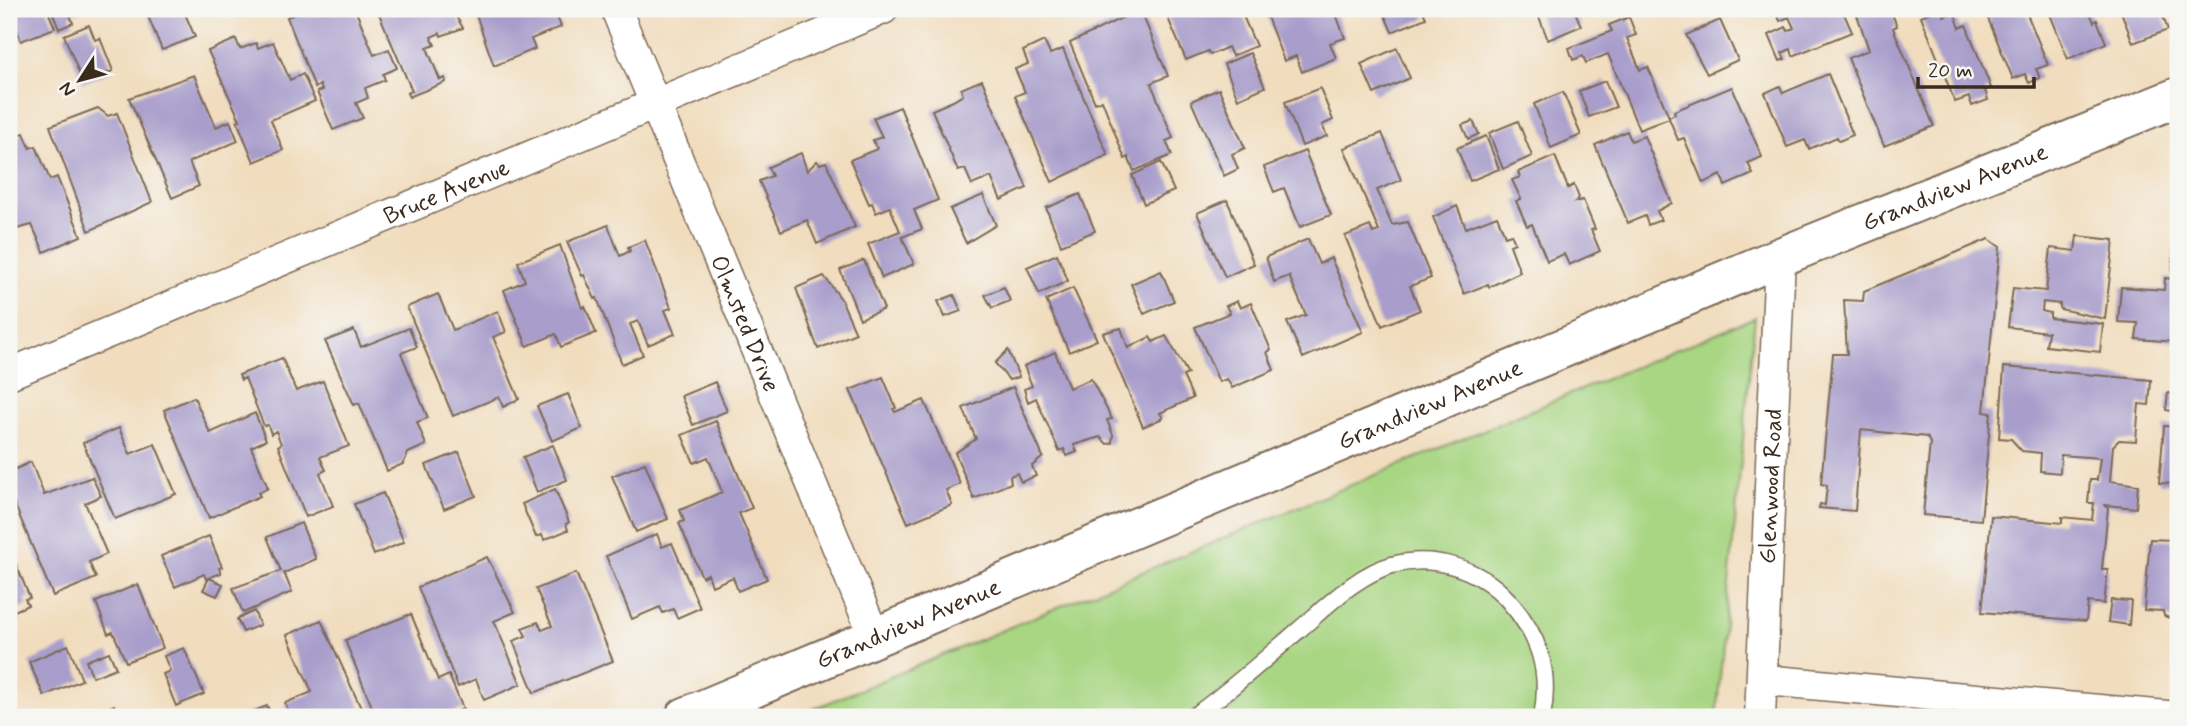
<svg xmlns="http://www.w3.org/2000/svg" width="2187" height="726" font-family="Mynerve,sans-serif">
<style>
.green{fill:#a8d683;stroke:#728050;stroke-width:2}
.building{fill:#a89dcb}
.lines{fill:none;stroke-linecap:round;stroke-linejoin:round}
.lane-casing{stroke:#7b6956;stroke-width:19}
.street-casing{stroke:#7b6956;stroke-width:33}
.secondary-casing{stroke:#7b6956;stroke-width:42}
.lane{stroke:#fff;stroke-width:16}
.street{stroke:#fff;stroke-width:30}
.secondary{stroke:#fff;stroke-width:38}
.labels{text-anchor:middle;stroke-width:5;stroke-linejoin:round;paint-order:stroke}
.street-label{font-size:24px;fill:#3b2a1e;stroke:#f6f6f2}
</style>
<rect width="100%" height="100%" fill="#f6f6f2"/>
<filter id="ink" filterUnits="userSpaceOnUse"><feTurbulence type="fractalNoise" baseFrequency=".0143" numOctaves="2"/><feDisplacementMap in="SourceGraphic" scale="14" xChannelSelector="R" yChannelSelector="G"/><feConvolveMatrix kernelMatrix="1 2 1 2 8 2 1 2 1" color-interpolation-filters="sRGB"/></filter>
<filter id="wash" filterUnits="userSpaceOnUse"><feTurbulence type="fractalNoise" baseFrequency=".00686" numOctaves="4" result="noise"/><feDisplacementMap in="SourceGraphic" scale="28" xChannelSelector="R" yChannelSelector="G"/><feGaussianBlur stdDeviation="1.57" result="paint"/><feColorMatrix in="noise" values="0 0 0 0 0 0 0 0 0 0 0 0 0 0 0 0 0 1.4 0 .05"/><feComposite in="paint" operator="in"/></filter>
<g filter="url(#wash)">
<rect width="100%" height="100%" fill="#f1ddbe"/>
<!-- green -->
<path class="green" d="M1755 317 1716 717H794Z"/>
<g id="blocks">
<!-- building -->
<path class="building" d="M9 9H47L55 28 21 41Z
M51 9H85L70 15 73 23 59 29Z
M145 9H183L195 37 162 50Z
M307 9H340L341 12 355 9 374 55 389 49 397 68 383 74 385 80 365 88 368 98 356 103 363 118 333 130 317 92 322 90 320 85 315 88 287 17Z
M377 9H452L463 28 441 36 440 33 431 37 435 45 427 48 440 80 445 78 446 82 409 97 407 93 412 91Z
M474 9H554L561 27 531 39 535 49 494 66Z
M1140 9 1168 76 1151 83 1173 138 1166 141 1172 155 1134 171 1128 157 1125 159 1102 100 1095 103 1070 43Z
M1164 9H1240L1256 46 1232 56 1228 47 1210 55 1208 51 1186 60Z
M1264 9H1334L1345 38 1330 43 1336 58 1302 72 1296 56 1284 61Z
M1382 9H1422L1426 18 1392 32Z
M1536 9H1574L1581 26 1548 40Z
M1775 9H1842L1852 32 1793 56 1791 49 1782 53 1785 59 1780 61 1769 35 1786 27 1788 31 1794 28 1789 17 1780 21Z
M1855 9H1890L1897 26 1893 28 1934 126 1884 146 1848 58 1869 50Z
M1938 9H1941L1944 16 1954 12 1960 28 1966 25 1991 88 1985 90 1988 100 1972 106 1969 97 1955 102 1921 16Z
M2005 9H2025L2048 65 2036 69 2040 78 2029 83 2025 74 2013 79 1987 16Z
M2048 9H2088L2094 22 2097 20 2106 43 2068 59Z
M2120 9H2160L2168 30 2133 43Z
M1629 17 1636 35 1627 38 1640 70 1648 67 1669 117 1675 114 1674 111 1732 87 1762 157 1748 163 1753 174 1725 186 1721 175 1703 183 1684 138 1678 140 1669 118 1639 130 1608 54 1586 63 1583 56 1573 60 1569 48 1612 31 1609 25Z
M1720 20 1738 60 1707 74 1686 35Z
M89 25 95 40 100 38 113 71 83 83 64 35Z
M236 39 240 49 256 43 258 48 273 42 290 80 303 74 315 101 271 120 283 150 254 162 237 121 240 120 208 51Z
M1044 41 1050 54 1063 49 1108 155 1052 182 1015 96 1025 92 1015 69 1028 64 1023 51Z
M1397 48 1410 78 1374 94 1361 64Z
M1250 53 1265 87 1238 99 1224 64Z
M1828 74 1853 135 1839 141 1837 137 1809 149 1805 140 1787 147 1765 93 1780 86 1783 93Z
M194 75 216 127 230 121 238 141 189 162 199 186 172 198 129 98Z
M982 80 1027 188 1001 200 991 177 972 185 965 169 958 171 932 110 953 101 963 95 961 89Z
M1605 81 1616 107 1589 117 1579 91Z
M1320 88 1333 120 1322 125 1327 136 1302 146 1285 102Z
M1219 89 1245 148 1232 154 1238 169 1224 176 1191 101Z
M1563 92 1581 135 1551 148 1534 104Z
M900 107 938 200 914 210 922 229 902 237 914 264 882 278 868 244 900 231 890 207 876 213 872 203 869 204 850 160 877 149 873 140 882 137 873 118Z
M98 108 108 116 117 113 152 202 89 231 50 126Z
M1473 121 1479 134 1468 139 1462 125Z
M1518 121 1532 156 1503 169 1489 133Z
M1627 131 1631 141 1644 136 1672 203 1657 211 1661 220 1648 225 1645 216 1628 223 1595 145Z
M24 133 30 148 36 146 50 180 57 177 81 236 44 252 32 225 9 231V139Z
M1382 133 1401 180 1377 190 1392 225 1408 222 1431 278 1410 286 1420 310 1382 326 1345 236 1370 226 1373 233 1379 231 1344 148Z
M1486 136 1499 169 1470 181 1457 148Z
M1305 151 1331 215 1300 227 1284 188 1274 192 1264 167Z
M801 153 807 171 817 161 820 164 826 162 855 227 817 244 807 220 781 231 759 181 772 176 768 167Z
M1555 156 1568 188 1574 185 1579 198 1575 202 1583 200 1595 229 1591 230 1600 251 1569 265 1564 254 1547 261 1532 224 1527 226 1516 201 1521 199 1512 180 1520 177 1518 172Z
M1161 162 1174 191 1144 204 1132 175Z
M1080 194 1095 231 1061 245 1046 208Z
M983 195 996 225 966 243 950 209Z
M1227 200 1254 264 1225 277 1197 213Z
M1457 206 1466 228 1497 216 1505 236 1511 234 1515 243 1510 245 1520 272 1489 287 1488 284 1464 294 1433 217Z
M608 225 620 256 630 251 628 247 645 240 671 308 665 310 675 334 648 345 638 321 630 324 643 355 622 364 597 298 595 299 584 275 582 276 567 242Z
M2077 236 2114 240 2105 319 2060 309V304L2043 302 2042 311 2050 313V318L2103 324 2100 352 2046 346 2048 332 2008 327 2013 288 2046 291 2051 248 2075 251Z
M1308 239 1319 264 1331 258 1363 332 1303 358 1287 322 1306 315 1289 276 1274 282 1266 257Z
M1989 239 2000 247 1984 412 1991 413 1981 520 1923 515 1930 443 1927 437 1861 430 1855 511 1819 508 1820 504 1825 505 1827 485 1821 484 1833 354H1847L1844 300 1863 301 1864 291Z
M2174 241H2178V342L2136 339 2138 323 2118 322 2121 287 2164 290 2165 278 2172 279Z
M560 245 582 308 585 306 596 333 561 347 556 334 527 346 504 290 525 281 518 262Z
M1057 254 1068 281 1039 294 1027 267Z
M864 260 884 309 860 319 840 270Z
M1161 271 1174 301 1144 314 1131 284Z
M824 276 841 299 856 333 818 349 796 288Z
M1004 287 1010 301 992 308 985 295Z
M1073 288 1097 340 1069 352 1046 300Z
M438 294 453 330 498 311 506 332 493 337 519 399 503 407 499 397 453 416 407 307Z
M954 295 961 311 945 317 938 301Z
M1237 301 1240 308 1251 303 1271 350 1267 352 1274 370 1232 388 1227 379 1219 382 1195 327 1230 313 1226 306Z
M409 328 417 347 401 353 428 418 417 422 426 445 408 453 403 464 387 471 359 403 354 405 325 341 354 330 361 347Z
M1121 328 1128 348 1150 337 1153 342 1166 336 1188 374 1183 376 1193 398 1160 413 1163 418 1143 427 1103 333Z
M1008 350 1019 377 1009 380 995 363Z
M1055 352 1069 388 1091 379 1112 419 1107 420 1113 435 1112 443 1107 444 1100 437 1074 445 1077 452 1067 456 1064 449 1059 451 1036 398 1028 402 1024 389 1032 386 1024 366Z
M282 358 296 391 323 381 349 446 320 457 326 470 320 473 333 506 306 517 278 446 281 444 276 431 271 434 268 425 264 426 245 378 241 380 239 375Z
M2004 367 2151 380 2149 405 2139 404 2136 441 2119 440 2113 446 2110 481 2138 485 2136 508 2105 505 2108 508 2102 569H2108L2104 604 2088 602 2086 621 1982 612 1991 516 2062 523V517L2092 520 2094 503H2088L2090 480H2097L2100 458 2061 455 2060 473 2040 471 2041 453 2022 451 2011 439 1999 438Z
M883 377 896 408 893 409 895 412 924 400 960 484 946 490 952 505 908 523 850 390Z
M715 382 727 411 693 425 681 396Z
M1013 387 1043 457 1032 466 1036 476 1021 482 1017 473 1010 476 1011 483 974 499 955 453 976 439 963 408Z
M2168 393 2178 395 2177 412 2166 410Z
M568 394 582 428 552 441 537 406Z
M194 397 210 433 255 413 266 440 251 447 268 488 258 493 260 496 209 518 164 410Z
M716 421 752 508 739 513 767 579 738 591 733 577 712 586 708 574 702 577 679 523 684 521 680 510 722 492 708 457 694 463 682 435Z
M2164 426 2178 427V484L2159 483Z
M119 428 130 454 155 444 176 494 115 519 83 443Z
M553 445 567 480 537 492 523 457Z
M459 452 476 496 444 509 426 465Z
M31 462 44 495 92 477 101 496 85 503 107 554 89 562 96 578 53 596 9 491V472Z
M645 463 668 519 636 532 612 476Z
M555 489 569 522 566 524 568 530 544 540 542 535 536 537 522 504Z
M383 493 404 542 374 555 354 504Z
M301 523 316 559 284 573 292 592 243 613 233 588 281 571 267 537Z
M2174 532H2178V621L2164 616 2163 611 2144 610 2150 539 2173 540Z
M657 534 662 547 672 543 700 608 677 618 673 609 663 613 660 607 632 619 606 556Z
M209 536 222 567 219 568 221 573 206 579 204 574 175 587 161 556Z
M9 547 30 598 25 599 28 605 12 612 14 615 9 617Z
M487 557 515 612 494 621 521 684 484 700 476 679 458 687 418 587Z
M576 573 613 661 534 693 513 641 526 636 522 628 538 622 542 630 552 626 536 589Z
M209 578 223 584 217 596 203 590Z
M138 584 163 648 126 662 113 632 108 634 96 602Z
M2111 600 2131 601 2129 625 2108 622Z
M254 611 260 625 243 632 237 619Z
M411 614 438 680 449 675 463 709 443 717H376L345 640Z
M321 620 365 717H291L285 703 312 692 287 635Z
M68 645 82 680 44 696 29 662Z
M184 648 204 694 176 706 163 674 170 671 164 656Z
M109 652 116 668 93 677 86 661Z
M114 705 120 717H89Z
M267 706 272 717H239Z"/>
</g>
</g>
<g filter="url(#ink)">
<use href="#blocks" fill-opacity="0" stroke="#7b6956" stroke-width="2"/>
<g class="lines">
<defs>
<path id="lane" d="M1193 717C1231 690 1265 659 1300 629 1327 606 1358 574 1392 565 1434 554 1479 568 1508 600 1539 635 1551 671 1542 717"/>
<g id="street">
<path id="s1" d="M616 9 875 638"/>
<path id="s2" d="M9 374 883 9"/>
<path d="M1764 680 2178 717"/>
<path id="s3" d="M1760 717 1780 257"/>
</g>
<g id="secondary">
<path id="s4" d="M685 717 1780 257 2178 97"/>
</g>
</defs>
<!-- lane casing -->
<use href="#lane" class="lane-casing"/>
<!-- street casing -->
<use href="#street" class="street-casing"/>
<!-- secondary casing -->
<use href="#secondary" class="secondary-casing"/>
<!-- lane -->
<use href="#lane" class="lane"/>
<!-- street -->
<use href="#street" class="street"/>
<!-- secondary -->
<use href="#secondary" class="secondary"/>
</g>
</g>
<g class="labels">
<!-- street labels -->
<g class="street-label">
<text dy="8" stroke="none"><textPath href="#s4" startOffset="1376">Grandview Avenue</textPath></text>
<text dy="8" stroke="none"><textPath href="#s2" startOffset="474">Bruce Avenue</textPath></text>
<text dy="8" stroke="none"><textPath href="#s1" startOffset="340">Olmsted Drive</textPath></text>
<text dy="8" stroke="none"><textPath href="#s4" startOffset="808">Grandview Avenue</textPath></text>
<text dy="8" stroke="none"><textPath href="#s3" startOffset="231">Glenwood Road</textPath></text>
<text dy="8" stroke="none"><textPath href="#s4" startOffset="242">Grandview Avenue</textPath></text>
</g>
</g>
<!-- margin -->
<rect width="2187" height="726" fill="none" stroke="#f6f6f2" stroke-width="35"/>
<!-- north arrow -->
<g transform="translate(80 80) rotate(234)" stroke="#f6f6f2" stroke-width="5" paint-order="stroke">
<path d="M0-5L12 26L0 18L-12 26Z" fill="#3b2a1e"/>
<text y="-10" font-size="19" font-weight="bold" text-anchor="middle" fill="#3b2a1e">N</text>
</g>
<!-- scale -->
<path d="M1918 77v10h116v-10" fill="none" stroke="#3b2a1e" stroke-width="3.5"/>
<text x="1928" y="77" font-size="21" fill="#3b2a1e" stroke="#f6f6f2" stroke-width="5" paint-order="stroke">20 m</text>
</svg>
